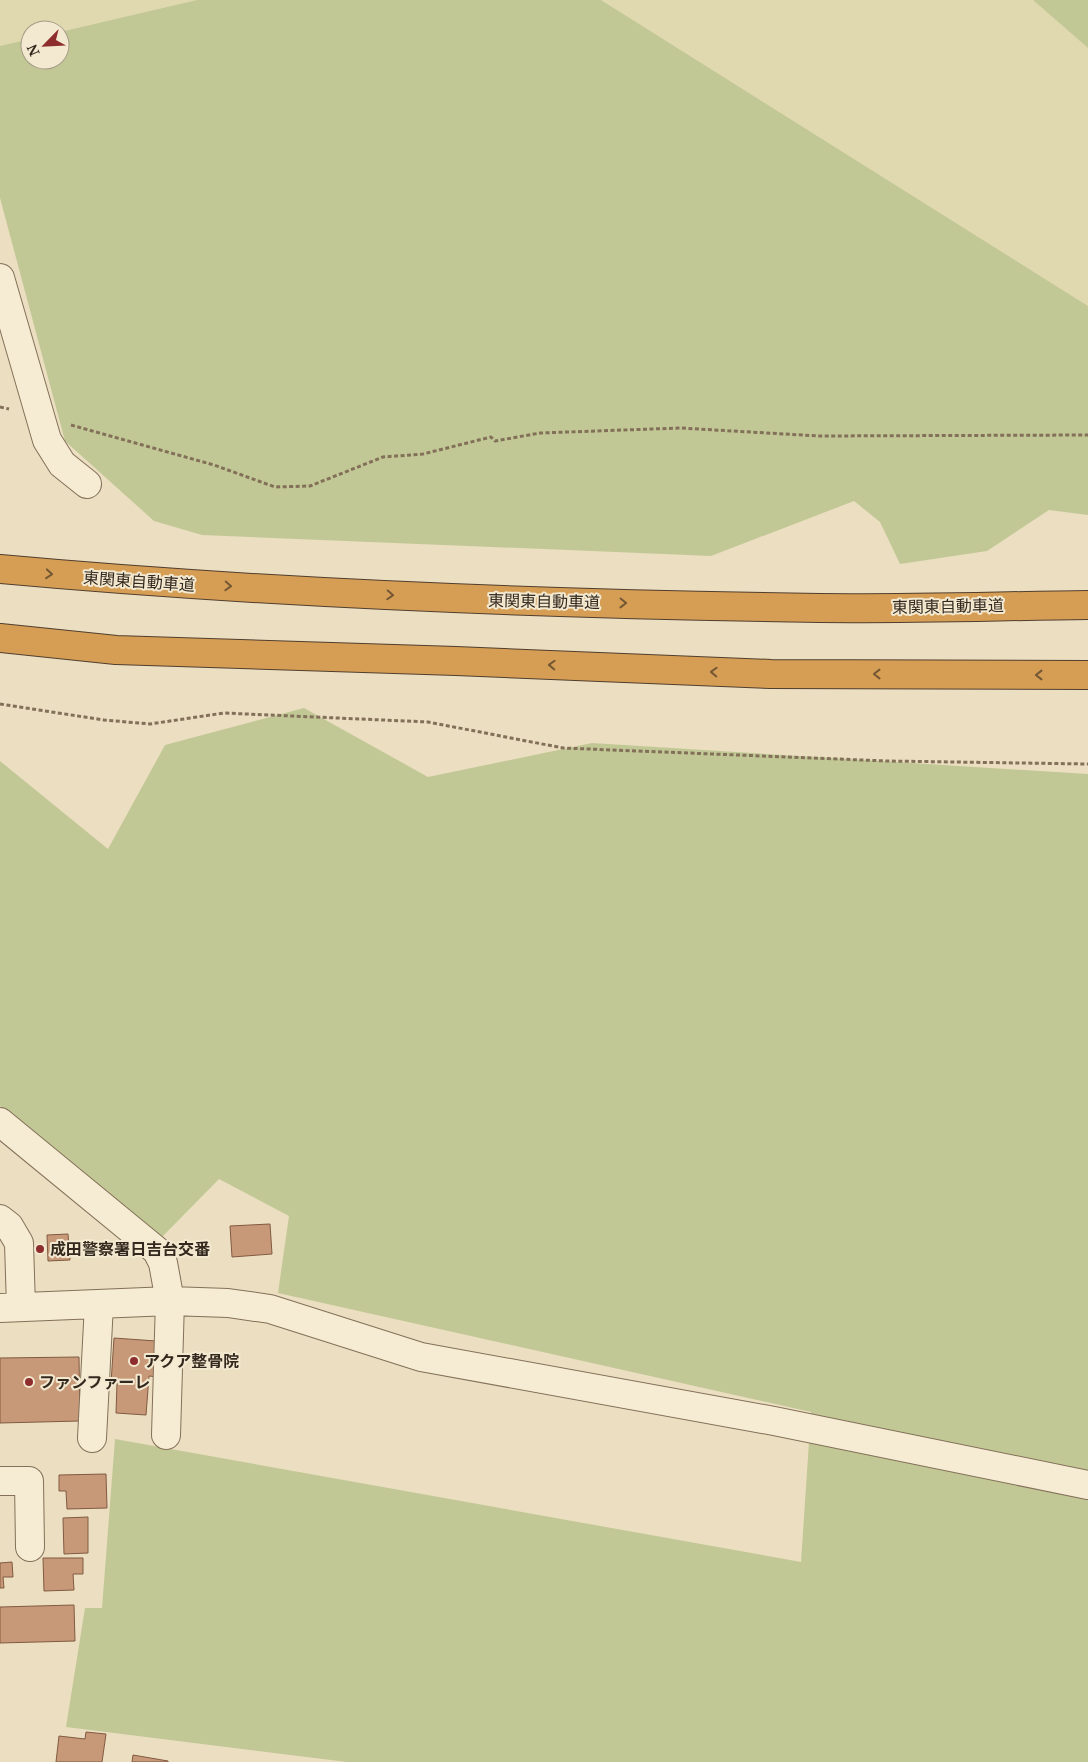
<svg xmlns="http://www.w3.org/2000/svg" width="1088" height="1762" font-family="'Noto Serif','Noto Sans JP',serif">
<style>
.farmland{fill:#e0d8ae}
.green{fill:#c2c895}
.building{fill:#c79978;stroke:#815a41}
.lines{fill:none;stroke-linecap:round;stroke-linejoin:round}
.minor-casing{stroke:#837059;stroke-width:30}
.highway-casing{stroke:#513e2e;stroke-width:30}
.path{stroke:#837059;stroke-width:3;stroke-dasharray:4 2.5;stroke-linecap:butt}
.minor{stroke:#f6ecd3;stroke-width:28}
.highway{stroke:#d69e55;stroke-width:28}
.oneway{stroke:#745733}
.poi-dot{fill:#8e2d2e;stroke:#f3e9d0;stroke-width:2}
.labels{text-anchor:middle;stroke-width:4;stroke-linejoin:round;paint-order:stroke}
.street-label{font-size:16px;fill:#33281d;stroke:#f3e9d0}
.poi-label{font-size:16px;font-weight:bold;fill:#33281d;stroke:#f3e9d0;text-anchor:start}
</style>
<rect width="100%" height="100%" fill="#ebdec1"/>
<!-- farmland -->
<path class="farmland" d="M0 0H197L60 32V30H30V39L0 46Z
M601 0H1033L1088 48V306Z"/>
<!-- green -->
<path class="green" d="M197 0H601L1088 306V515L1049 510 987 551 900 564 880 522 854 501 711 556 202 535 154 521 65 441 0 198V46L30 39V60H60V32Z
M1033 0H1088V48Z
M304 708 428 777 592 743 1088 774V1762H347L66 1727 85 1608H102L115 1439 801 1562 811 1412 278 1293 289 1216 219 1179 161 1238 0 1106V761L108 849 165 745Z"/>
<!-- building -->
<path class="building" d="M270 1224 272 1254 232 1257 230 1226Z
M68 1234 70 1260 48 1261 47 1235Z
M114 1338 156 1341 159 1377 149 1376 146 1415 116 1413 117 1383H111Z
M79 1357 80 1421 0 1423V1358Z
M106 1474 107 1508 67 1509 66 1491H59V1475Z
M88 1517V1553L64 1554 63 1518Z
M43 1558H83V1574H73L74 1590 44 1591Z
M12 1562 13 1577H3L4 1588H0V1563Z
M74 1605 75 1641 0 1643V1607Z
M86 1732 106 1734 102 1762H56L59 1736 85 1739Z
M133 1755 168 1761V1762H132Z"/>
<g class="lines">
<defs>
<path id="minor" d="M0 278 47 440 62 464 87 484
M0 1122 157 1251 163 1263 170 1301 166 1435
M0 1219 9 1226 19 1243 21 1307
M0 1308 170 1301 228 1303 270 1309 421 1357 774 1421 1088 1485
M92 1438 99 1304
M0 1481H29L30 1547"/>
<path id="highway" d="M0 569C273 594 546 604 820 608 909 609 999 606 1088 605
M0 638 116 650 456 661 771 674 1088 675"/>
</defs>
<!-- minor casing -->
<use href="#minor" class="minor-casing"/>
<!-- highway casing -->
<use href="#highway" class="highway-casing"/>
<!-- path -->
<path class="path" d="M0 407 9 409
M71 425 214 465 275 487 310 486 383 457 423 454 491 437 495 441 540 433 680 428 819 436 1088 435
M0 704 104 720 150 724 224 713 428 722 563 748 887 761 1088 764"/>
<!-- minor -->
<use href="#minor" class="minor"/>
<!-- highway -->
<use href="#highway" class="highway"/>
</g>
<!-- one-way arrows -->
<defs><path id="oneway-chevron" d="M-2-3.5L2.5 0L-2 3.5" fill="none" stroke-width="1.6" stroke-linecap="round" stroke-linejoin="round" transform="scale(1.25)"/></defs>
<g class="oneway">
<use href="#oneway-chevron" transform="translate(49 574) rotate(5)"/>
<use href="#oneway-chevron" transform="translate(228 586) rotate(3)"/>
<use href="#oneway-chevron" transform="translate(390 595) rotate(3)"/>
<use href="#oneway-chevron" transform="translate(623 603) rotate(1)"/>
<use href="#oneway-chevron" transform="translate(552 665) rotate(-178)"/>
<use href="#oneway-chevron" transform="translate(714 672) rotate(-178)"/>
<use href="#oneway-chevron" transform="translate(877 674) rotate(-180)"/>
<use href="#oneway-chevron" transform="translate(1039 675) rotate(-180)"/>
</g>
<!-- markers -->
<g class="poi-dot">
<circle cx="40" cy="1249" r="5"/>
<circle cx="134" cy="1361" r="5"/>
<circle cx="29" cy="1382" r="5"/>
</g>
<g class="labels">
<!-- street labels -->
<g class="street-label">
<text transform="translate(139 581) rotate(4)" y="6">東関東自動車道</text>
<text transform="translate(544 601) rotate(1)" y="6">東関東自動車道</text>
<text transform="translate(948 606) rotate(-1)" y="6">東関東自動車道</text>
</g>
<!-- poi labels -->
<g class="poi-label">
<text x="50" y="1255">成田警察署日吉台交番</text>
<text x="144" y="1367">アクア整骨院</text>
<text x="39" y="1388">ファンファーレ</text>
</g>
</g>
<!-- north arrow -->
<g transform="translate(45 45) rotate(246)"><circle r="24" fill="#f3e9d0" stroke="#a69c88"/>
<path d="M0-4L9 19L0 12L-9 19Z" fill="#8e2d2e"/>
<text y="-8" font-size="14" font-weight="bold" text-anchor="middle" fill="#33281d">N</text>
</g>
</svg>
